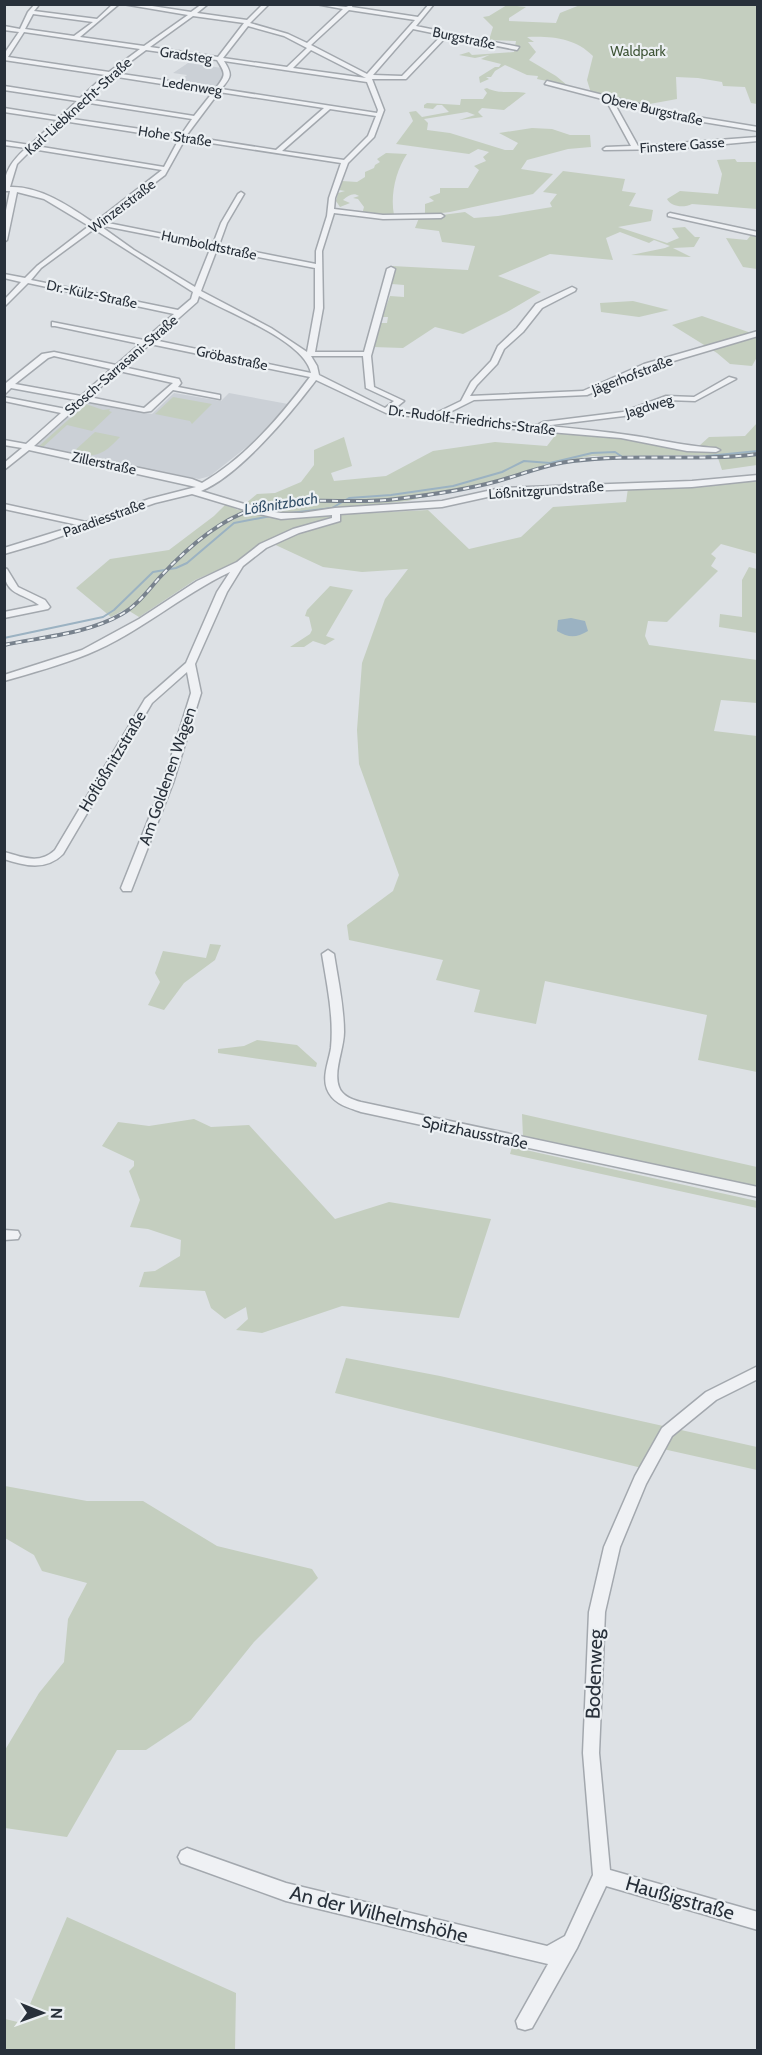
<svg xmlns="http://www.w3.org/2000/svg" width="762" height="2055" font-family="Cabin,sans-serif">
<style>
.built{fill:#cbd0d6}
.green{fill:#c4cebf}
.water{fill:#9bb2c2}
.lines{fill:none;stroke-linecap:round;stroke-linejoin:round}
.stream{stroke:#9bb2c2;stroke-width:2}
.minor-casing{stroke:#a3a8ae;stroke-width:3}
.minor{fill:#eff1f4;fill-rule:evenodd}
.rail-casing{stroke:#78828d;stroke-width:4}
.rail{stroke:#ecf0f3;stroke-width:2;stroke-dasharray:6;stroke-linecap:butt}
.minor-bridge-casing{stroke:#a3a8ae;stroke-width:10;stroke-linecap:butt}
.minor-bridge{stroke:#eff1f4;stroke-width:8}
.labels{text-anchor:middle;stroke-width:4.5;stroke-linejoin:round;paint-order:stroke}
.far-street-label{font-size:14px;fill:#28303a;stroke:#ecf0f3}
.far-park-label{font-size:14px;fill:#3f5537;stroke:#ecf0f3}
.far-water-label{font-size:15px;font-style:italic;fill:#36526a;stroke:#ecf0f3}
.street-label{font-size:16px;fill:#28303a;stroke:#ecf0f3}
.near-street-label{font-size:20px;fill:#28303a;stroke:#ecf0f3}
</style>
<rect width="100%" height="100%" fill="#dde1e5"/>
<!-- built -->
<path class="built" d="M188 63 222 68 224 77 217 88 178 83 187 75 173 73Z
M174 393 221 401 229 393 288 404 253 442 210 476 199 479 35 446 86 401 152 414Z"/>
<!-- green -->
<path class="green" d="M507 5 526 7 509 18V21L556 23 560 13 580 5H757V104L751 103 745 87 723 86 722 82 698 78 676 77 677 99 644 105 591 93 587 80 593 56C575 38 552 36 527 37L534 42H528L536 52 529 60 556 76 567 85 537 79 538 76 527 75 505 65 495 71 491 77H486L489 79 480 83 479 77 495 67H499L501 64 481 59 489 55 475 58 459 55 469 52 472 55 514 52 516 41 489 40 493 27 483 17 489 16Z
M487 88C500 95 512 90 526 93L504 110 482 108 478 112 483 117 459 120 475 115 467 112 424 119 428 123 427 130 450 133 505 150H513L518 143 499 133 532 128 552 129 570 135H590L591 147 568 149 527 160 521 169 553 174 533 194 450 212 425 215V204L434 201 429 197 440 193V188H468L479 170 474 166 486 161 483 157 489 152 478 149 469 154 396 144 413 121 409 112 416 111 422 117 449 112 442 105H437L433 109 424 108V105L427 103 460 105 461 99H483L487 93 484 89Z
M386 153 407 154C396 170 390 195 394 215L362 214 364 207 358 199 353 198 359 196C353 192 348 196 343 200L350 203 340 207 336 201 338 193 345 191 339 190 342 181 357 182 365 177V172L374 168 375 165 380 162 377 159Z
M735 159 737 162H757L756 197 757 209 692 204C684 208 671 207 667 199L680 191 718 194 722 174 717 160Z
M563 171 625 179 622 191 636 193 629 206 653 210 651 221 618 227 667 243 679 238 672 228 685 227 695 237H700L694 247 673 248 691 257 631 255 665 248 670 246 654 240 649 243 620 232 606 238 613 260 550 254 498 276 541 292 507 312 463 334 435 327 403 348 373 347 380 323H387L388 317H382L390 296 404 297V285L392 284V266L468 270 475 246 442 242 439 231 415 228 419 218 465 212 474 218 498 216 552 207 550 203 557 194 543 192Z
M751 235 757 236V269L743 267 726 238 747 240Z
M633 301 669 310 639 317 601 312 600 303Z
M702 316 757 335V357L752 366 730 364 717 353 672 325Z
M173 397 212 404 192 424 190 421 155 414Z
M86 404 103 410 110 409 109 411 112 412 92 431 67 425 43 447 39 446Z
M757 423V465L722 470 717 455 592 456 542 466 518 477 407 501 300 513 349 514 428 510 469 549 521 537 553 507 626 502 628 488 710 486 757 479V554L721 544 711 554 716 558 711 566 718 571 667 622 648 621 645 636 649 645 757 660V703L721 700 714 731 757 736V1072L698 1060 707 1015 545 981 536 1024 474 1012 480 990 436 980 443 960 349 940 347 925 393 891 399 875 359 764 357 730 362 663 385 599 408 569 362 572 323 567 267 541 241 560 195 580 139 617 126 609 111 617 76 588 110 559 169 550 214 516 226 504 238 510 257 494 275 493 301 482 314 465V450L344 437 352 466 331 473 334 481 386 476 433 451 495 442 547 446 557 433 699 446 709 437 745 436Z
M95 432 120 437C103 455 97 458 72 453Z
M749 567 757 569V633L719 627 720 614 742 617V580Z
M330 586 353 590 326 636 335 639 325 645 313 641 304 647H290L310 634 312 630 309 617 305 616 307 610Z
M210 944 221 945 215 960 184 983 164 1010 148 1005 160 982 155 973 163 951 206 958Z
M257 1040 297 1045 317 1063 316 1067 218 1053V1049L244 1046Z
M522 1114 757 1167V1186L523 1137Z
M194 1119 211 1127 249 1125 335 1219 389 1202 491 1219 459 1318 342 1306 262 1333 236 1330 248 1319 246 1307 225 1319 211 1308 205 1291 139 1287 144 1272 155 1271 180 1256 181 1240 148 1229 130 1227 140 1200 129 1171 134 1166V1161L102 1146 118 1122 149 1126Z
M512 1147 757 1201V1208L510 1154Z
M346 1358 440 1376 757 1447V1470L663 1449 650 1470 335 1393Z
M5 1486 87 1501H143L217 1546 312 1569 318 1578 254 1642 191 1720 146 1750H117L67 1837 5 1828V1750L39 1693 64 1662 68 1619 87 1583 42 1571 34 1555 5 1538Z
M67 1917 236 1993 235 2050H5V2019L22 2023Z"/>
<!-- water -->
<path class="water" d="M571 618 585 621 588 631C576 638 569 638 557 631L558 620Z"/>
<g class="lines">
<!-- stream -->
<path class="stream" d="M707 456 758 451
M290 513 332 508 349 498 391 495 453 486 502 472 524 461 550 463 592 453 615 452 621 456
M4 638 103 617 114 610 153 572 176 568 187 563 234 523 271 516"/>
<defs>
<path id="minor" d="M35 4 38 6 34 11 97 19 113 4H119L80 37 144 46 188 15 123 4H139L191 12 202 4H208L197 13 247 20 263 4H269L250 23 288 34 307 43 343 9 316 4 346 7 353 4 352 7 418 17 429 4H434L416 26 519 47 517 50 447 36 406 79H372L384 110 374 137 348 163 335 198 334 209 383 215 441 214 444 216 441 218 383 219 334 213 322 251 323 308 315 352H364L387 269 391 267 395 269 371 356 374 387 404 401 393 410 432 415 461 401 471 382 491 361 498 346 517 328 536 304 572 287 576 289 575 291 542 308 523 332 504 349 497 364 477 385 470 396 583 391 644 364 758 331V336L650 368 587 395 474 400 442 416C501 423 561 426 621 434 654 438 681 446 716 448L720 450 716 452 687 451 621 438 502 428 386 413 316 380C291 413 239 476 201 491L251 506V510H245L192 494 155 503 45 542 4 554V548L78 525 4 509V504L86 522 149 499 196 487 29 450 4 470V463L22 448 4 445V440L26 444 61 413 4 401V397L66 409 76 400 11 388 4 395 6 383 42 354 54 352 116 365 140 344 55 326H52V322L144 340 174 314 28 283 4 307V300L21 282 4 278V274L25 278 37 266 89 226 44 199 17 192 7 240 4 242V220L10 191H4C4 171 12 161 26 148L4 145V141L30 145 57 120 4 112V108L60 117 77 101 4 90V86L80 98 105 75 4 60V54L19 32 4 30V26L20 29 28 12ZM349 10 415 20 367 74 311 45ZM33 14 93 22 74 36 25 29ZM193 16 244 23 218 57 150 47ZM248 26 284 36 307 48 287 67 223 58ZM413 29 442 35 402 76 373 75ZM24 32 140 49 109 72 8 57ZM146 50 217 60C226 74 226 75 216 88L115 73ZM311 50 366 78 293 68ZM224 61 367 82 378 110 377 113 221 89C231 77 233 75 224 61ZM111 76 213 92 194 116 86 99ZM219 92 324 108 276 150 186 136ZM83 102 192 119 181 135 66 118ZM330 109 376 116 368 136 344 160 282 151ZM63 121 179 139 164 167 36 146ZM185 139 341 163 329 198 327 216 316 251V264L219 245 227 223 244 194 241 192 238 194 221 223 213 244 103 222 165 175ZM32 149 162 170 94 223C69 206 40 186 10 187L17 164ZM99 225 211 247 195 287 134 250ZM94 229 193 292 191 299 178 310 31 280 41 268ZM217 249 315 268V308L307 352 271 328 201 291ZM199 296C228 313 304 340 311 373L154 340 197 302ZM150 344 310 377C280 417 245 458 202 483L192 479 34 446 84 401 144 412 151 411 173 390 220 399V395L178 387 181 383 179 379 123 367ZM54 356 111 369 81 396 15 384 48 358ZM311 356H363L366 388 394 401 385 408 319 375 317 366ZM119 371 173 383 144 408 89 397Z
M547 81 679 114 758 127V131L679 118 613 101 638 146 758 137V141L671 149 604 150 603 149 606 147 631 146 606 100 545 84Z
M670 213 758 232V236L668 216V214Z
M729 377 736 379 695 401 667 400 624 416 543 426 539 424 543 422 623 412 666 396 694 397Z
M758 475V480L692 487 501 494 442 507 340 514V521L299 533 266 548 243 566 227 592 195 664 201 693 173 783 131 891H123L121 888 163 783 191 693 187 672 152 703 63 854C46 871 25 866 4 859V852C23 857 39 865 55 850L145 699 186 663 217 592 230 572C181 595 138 634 88 654 61 665 32 673 4 681V675L82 650 139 619 197 581 237 562 260 544 293 529 332 518V515L281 519 255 513V509L281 513H302L335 508 442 501 501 488 692 481Z
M4 568 7 569 18 587 45 600 50 607 48 609 4 618V612L39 605C22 592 4 596 4 568Z
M328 950 334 954C338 980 344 1006 344 1032 344 1049 333 1071 339 1087 342 1096 353 1100 361 1102L758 1187V1197L361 1112C347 1107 333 1104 327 1089 322 1076 329 1061 331 1048 334 1016 327 985 322 954Z
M4 1230 18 1231 20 1235 18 1239 4 1240Z
M758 1366V1379L716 1400 672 1436 646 1484 620 1547 605 1612 599 1753 610 1870 758 1912V1930L606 1886 577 1948 532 2028 525 2030 518 2028 516 2021 548 1964 286 1901 181 1863 178 1857 181 1851 187 1848 286 1883 547 1946 565 1936 593 1875 583 1753 589 1612 604 1547 635 1476 662 1428 706 1392Z"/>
</defs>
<!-- minor casing -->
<use href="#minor" class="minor-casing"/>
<!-- minor -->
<use href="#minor" class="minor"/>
<defs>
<path id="rail" d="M4 645C42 637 87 634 122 614 138 605 149 589 161 576 187 548 222 517 260 507 304 495 351 505 396 499 430 495 465 490 498 481 523 474 547 464 573 461 634 453 696 462 758 454"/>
</defs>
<!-- rail casing -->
<use href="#rail" class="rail-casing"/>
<!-- rail -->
<use href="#rail" class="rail"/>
<defs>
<path id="minor-bridge" d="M248 508 258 511"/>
</defs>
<!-- minor-bridge casing -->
<use href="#minor-bridge" class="minor-bridge-casing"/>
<!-- minor-bridge -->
<use href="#minor-bridge" class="minor-bridge"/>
</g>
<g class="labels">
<!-- far-street labels -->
<g class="far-street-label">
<text transform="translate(464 38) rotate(12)" y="5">Burgstraße</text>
<text transform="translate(186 55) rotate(8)" y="5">Gradsteg</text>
<text transform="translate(192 86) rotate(9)" y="5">Ledenweg</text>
<text transform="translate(78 106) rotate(-42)" y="5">Karl-Liebknecht-Straße</text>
<text transform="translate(652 109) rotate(13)" y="5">Obere Burgstraße</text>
<text transform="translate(175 136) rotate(9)" y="5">Hohe Straße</text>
<text transform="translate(682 145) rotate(-4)" y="5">Finstere Gasse</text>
<text transform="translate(122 206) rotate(-37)" y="5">Winzerstraße</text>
<text transform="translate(209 245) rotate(12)" y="5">Humboldtstraße</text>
<text transform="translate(92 294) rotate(12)" y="5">Dr.-Külz-Straße</text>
<text transform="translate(232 358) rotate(12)" y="5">Gröbastraße</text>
<text transform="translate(121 365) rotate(-41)" y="5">Stosch-Sarrasani-Straße</text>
<text transform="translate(632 375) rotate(-21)" y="5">Jägerhofstraße</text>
<text transform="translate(649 406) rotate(-17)" y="5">Jagdweg</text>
<text transform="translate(472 420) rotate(7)" y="5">Dr.-Rudolf-Friedrichs-Straße</text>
<text transform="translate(104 463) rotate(12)" y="5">Zillerstraße</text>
<text transform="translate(546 490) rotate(-4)" y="5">Lößnitzgrundstraße</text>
<text transform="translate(104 518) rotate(-20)" y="5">Paradiesstraße</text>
</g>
<!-- far-park labels -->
<g class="far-park-label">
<text x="638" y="56">Waldpark</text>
</g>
<!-- far-water labels -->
<g class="far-water-label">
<text transform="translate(281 504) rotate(-9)" y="5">Lößnitzbach</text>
</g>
<!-- street labels -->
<g class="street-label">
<text transform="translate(112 761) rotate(-59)" y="6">Hoflößnitzstraße</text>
<text transform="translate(167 776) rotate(-71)" y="6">Am Goldenen Wagen</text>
<text transform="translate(475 1132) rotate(12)" y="6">Spitzhausstraße</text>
</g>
<!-- near-street labels -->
<g class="near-street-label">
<text transform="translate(594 1674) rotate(-88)" y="7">Bodenweg</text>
<text transform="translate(680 1898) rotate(16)" y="7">Haußigstraße</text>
<text transform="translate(379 1914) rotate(14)" y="7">An der Wilhelmshöhe</text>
</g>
</g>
<!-- border -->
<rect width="762" height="2055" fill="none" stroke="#28303a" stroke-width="12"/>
<!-- north arrow -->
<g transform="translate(42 2013) rotate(91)" stroke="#ecf0f3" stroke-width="4.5" paint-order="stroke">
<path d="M0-4.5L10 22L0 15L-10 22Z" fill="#28303a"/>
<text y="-9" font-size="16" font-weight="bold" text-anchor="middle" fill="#28303a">N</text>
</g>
</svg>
